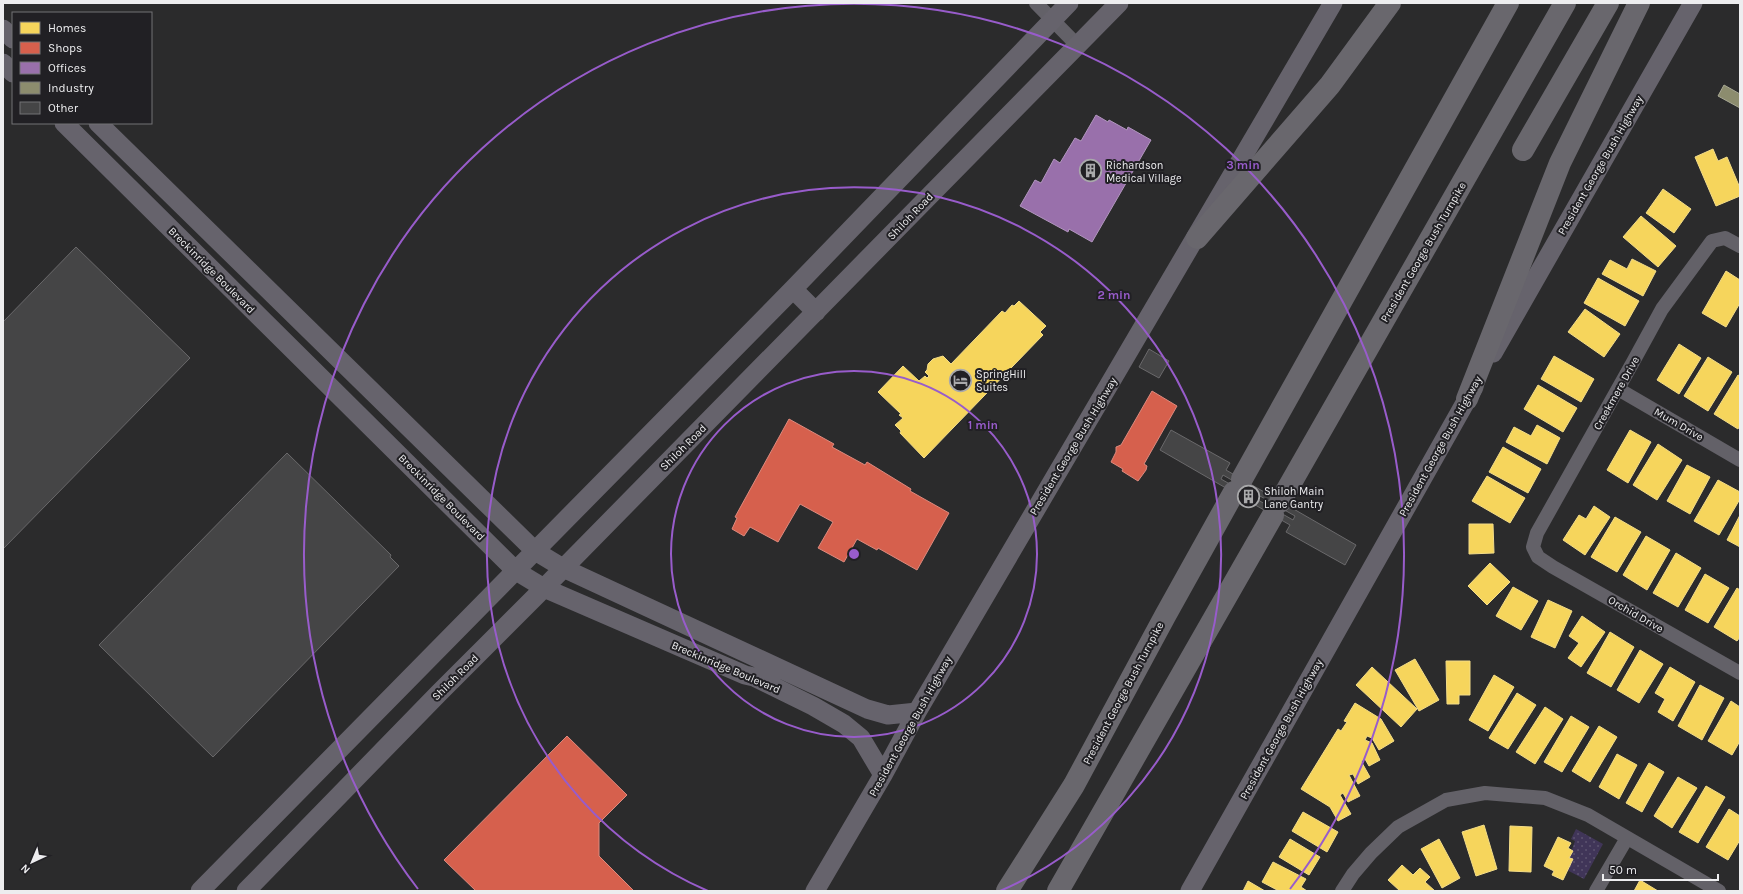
<svg xmlns="http://www.w3.org/2000/svg" width="1743" height="894" font-family="Karla,sans-serif">
<style>
.grass{fill:url(#grass-dots)}
.homes{fill:#f6d55c;stroke:#f3dc88}
.shops{fill:#d6604d;stroke:#dd8a7e}
.offices{fill:#9970ab;stroke:#b296bf}
.industry{fill:#8c8c6e;stroke:#a9a995}
.building{fill:#454546;stroke:#6a696b;fill-rule:evenodd}
.lines{fill:none;stroke-linecap:round;stroke-linejoin:round}
.street{stroke:#636168;stroke-width:14}
.secondary{stroke:#66636c;stroke-width:19}
.highway{stroke:#69676d;stroke-width:22}
.ring{fill:none;stroke:#985ccb;stroke-width:2}
.labels{text-anchor:middle;stroke-width:4;stroke-linejoin:round;paint-order:stroke}
.poi-label{font-size:11px;fill:#ededef;stroke:#212024;text-anchor:start}
.street-label{font-size:11px;fill:#ededef;stroke:#212024}
.centre{fill:#985ccb;stroke:#212024;stroke-width:2}
.ring-label{font-size:12px;text-anchor:middle;font-weight:bold;fill:#985ccb;stroke:#212024;stroke-width:4;stroke-linejoin:round;paint-order:stroke}
</style>
<defs>
<pattern id="grass-dots" width="8" height="8" patternUnits="userSpaceOnUse"><rect width="8" height="8" fill="#403558"/><path d="M2 2h.1M6 6h.1" fill="none" stroke="#5c5370" stroke-width="1.8" stroke-linecap="round"/></pattern>
</defs>
<rect width="100%" height="100%" fill="#2b2b2c"/>
<!-- grass -->
<path class="grass" d="M1576 829 1603 844 1584 879 1567 870 1572 859 1569 858 1575 841 1571 839Z"/>
<!-- homes -->
<path class="homes" d="M1713 149 1718 161 1727 157 1740 188V196L1716 206 1695 157Z
M1663 189 1691 209 1674 233 1646 213Z
M1641 216 1676 246 1658 267 1623 237Z
M1632 259 1656 271 1643 296 1602 274 1610 260 1627 269Z
M1726 271 1740 280V303L1726 327 1702 313Z
M1598 278 1639 301 1625 326 1584 303Z
M1019 301 1046 326 1040 332 1043 335 924 458 900 433 901 431 895 425 903 418 899 415 901 414 878 392 903 366 919 381 925 376 927 378 929 376 925 372 927 370 928 364 933 359 943 356 951 364 1002 311 1005 313 1012 305 1014 306Z
M1585 309 1620 334 1604 357 1568 332Z
M1679 344 1701 358 1679 394 1657 380Z
M1554 356 1594 379 1581 402 1541 379Z
M1708 357 1732 372 1708 411 1684 396Z
M1738 375 1740 376V425L1738 429 1714 414Z
M1538 385 1577 408 1563 432 1524 409Z
M1537 425 1560 438 1547 464 1506 442 1514 427 1531 436Z
M1630 430 1651 442 1628 483 1607 470Z
M1658 444 1682 460 1657 500 1633 485Z
M1503 447 1541 469 1528 493 1489 472Z
M1687 465 1710 477 1690 514 1667 501Z
M1487 476 1525 498 1510 523 1472 501Z
M1718 480 1740 492V499L1719 535 1694 521Z
M1594 506 1610 517 1585 555 1563 540 1579 515 1586 519Z
M1740 515V547L1727 540Z
M1615 517 1641 532 1617 572 1591 557Z
M1469 524H1493L1494 553 1469 554Z
M1646 536 1670 550 1647 590 1623 575Z
M1676 553 1701 568 1678 607 1653 593Z
M1490 563 1510 582 1487 605 1468 586Z
M1705 574 1729 588 1708 623 1685 610Z
M1513 587 1538 601 1521 630 1496 616Z
M1737 588 1740 590V637L1737 641 1714 627Z
M1548 600 1572 611 1555 648 1531 637Z
M1582 616 1605 632 1581 667 1568 658 1579 643 1569 636Z
M1610 632 1634 647 1611 687 1587 673Z
M1640 650 1663 664 1639 703 1617 690Z
M1415 659 1439 700 1419 711 1395 670Z
M1446 661H1470V695H1459V704H1447Z
M1372 667 1417 709 1401 727 1356 685Z
M1670 667 1695 682 1673 721 1658 712 1665 699 1655 693Z
M1494 675 1514 687 1488 731 1469 720Z
M1700 685 1724 698 1702 740 1678 726Z
M1517 693 1536 705 1508 749 1489 738Z
M1731 701 1740 707V741L1732 755 1708 741Z
M1355 703 1381 719 1394 741 1379 750 1372 738 1367 736 1365 740 1372 743 1380 760 1369 766 1365 759 1361 761 1370 777 1358 784 1353 774 1349 775 1360 796 1348 802 1343 793 1340 795 1351 814 1338 821 1330 807 1301 789 1338 729 1341 731 1347 722 1344 721Z
M1545 707 1563 719 1535 764 1516 752Z
M1571 716 1589 727 1562 772 1544 762Z
M1599 726 1617 737 1590 782 1572 771Z
M1617 754 1637 765 1619 799 1599 787Z
M1649 763 1664 772 1642 812 1626 803Z
M1678 777 1697 788 1672 828 1654 816Z
M1706 786 1725 797 1698 843 1679 832Z
M1729 809 1740 816V840L1728 860 1706 847Z
M1303 812 1338 832 1327 852 1292 831Z
M1484 825 1497 869 1476 876 1462 832Z
M1510 826 1532 827 1531 872 1509 871Z
M1558 837 1571 843 1568 848 1573 851 1569 858 1573 859 1563 880 1552 875 1554 871 1544 866Z
M1290 839 1320 857 1309 875 1279 857Z
M1439 839 1460 878 1442 888 1421 849Z
M1273 862 1306 879 1301 887 1307 891H1279L1262 882Z
M1402 865 1413 875 1420 868 1430 877 1425 882 1435 891H1400L1388 880Z
M1640 880 1658 891H1634Z
M1248 881 1265 891H1243Z"/>
<!-- shops -->
<path class="shops" d="M1152 391 1177 406 1144 464 1147 466 1146 470 1138 481 1122 471 1123 469 1111 462 1116 452V447L1121 445Z
M789 419 834 444 832 447 865 465 867 462 911 489 910 491 949 513 917 570 878 548 877 550 857 539 844 562 818 548 833 522 800 504 778 542 750 527 744 536 732 529 737 518 735 517Z
M567 736 627 795 599 823V856L634 891H476L444 860Z"/>
<!-- offices -->
<path class="offices" d="M1096 115 1108 122 1109 120 1127 130 1128 127 1151 140 1092 242 1069 229 1068 232 1020 206 1035 180 1041 183 1054 159 1060 163 1075 138 1081 141Z"/>
<!-- industry -->
<path class="industry" d="M1724 85 1740 94V108L1718 96Z"/>
<!-- building -->
<path class="building" d="M76 247 190 358 3 549V322Z
M1149 349 1169 361 1159 378 1139 367Z
M1171 430 1230 463 1226 470 1356 545 1345 565 1286 532 1290 525 1160 450ZM1223 475 1258 495 1256 499 1221 479ZM1260 496 1295 516 1293 520 1258 500Z
M287 453 391 555 390 557 399 566 213 757 99 645Z"/>
<g class="lines">
<!-- street -->
<path class="street" d="M1036 3 1077 45
M1740 246 1725 238 1712 241 1662 309 1633 362 1537 533 1533 547 1538 557 1553 567 1740 673
M1618 389 1740 460
M1342 891 1353 874 1371 853 1398 827 1446 800 1485 793 1545 798 1588 815 1719 891
M1596 891 1627 838"/>
<!-- secondary -->
<path class="secondary" d="M3 29 13 39
M3 63 13 73
M64 123 516 571 544 588 745 675 754 677 813 706 844 724 861 738 883 775
M98 123 535 551 563 568 867 709 888 715 917 712
M793 289 816 312
M1493 353 1693 3
M200 891 793 289 1069 3
M246 891 439 693 544 588 1119 3
M815 891 883 775 917 712 1333 3
M1190 891 1474 387"/>
<!-- highway -->
<path class="highway" d="M1523 150 1608 3
M1197 238 1330 85 1390 3
M1467 399 1560 163 1639 3
M1242 479 1508 3
M1280 502 1565 3
M1007 891 1074 785 1165 616 1234 492
M1058 891 1273 515"/>
</g>
<!-- distance rings -->
<g class="ring">
<circle cx="854" cy="554" r="183"/>
<path d="M708 891A367 367 0 1 1 1000 891"/>
<path d="M418 889A550 550 0 1 1 1290 889"/>
</g>
<!-- icons -->
<defs>
<symbol id="building-ring" viewBox="-11 -11 22 22"><circle r="9.5" fill="#212024" stroke="#a9a9ab" stroke-width="1.5"/><path d="M-4-6H4V6H1V3H-1V6H-4ZM-2.5-4.3h1.7v1.8h-1.7ZM.8-4.3h1.7v1.8H.8ZM-2.5-1h1.7V.8h-1.7ZM.8-1h1.7V.8H.8Z" fill="#a9a9ab"/></symbol>
<symbol id="hotel-ring" viewBox="-11 -11 22 22"><circle r="9.5" fill="#212024" stroke="#a9a9ab" stroke-width="1.5"/><path d="M-6-4.5h1.5V1H6V5H4.5V3h-9V5H-6ZM-4 0a1.8 1.8 0 1 1 3.6 0ZM.5 0V-2.5h3Q6-2.5 6 0Z" fill="#a9a9ab"/></symbol>
</defs>
<g fill-rule="evenodd">
<use href="#building-ring" x="1078" y="158" width="25" height="25"/>
<use href="#hotel-ring" x="948" y="368" width="25" height="25"/>
<use href="#building-ring" x="1236" y="484" width="25" height="25"/>
</g>
<g class="labels">
<!-- poi labels -->
<g class="poi-label">
<text x="1106" y="169">Richardson<tspan x="1106" dy="13">Medical Village</tspan></text>
<text x="976" y="378">SpringHill<tspan x="976" dy="13">Suites</tspan></text>
<text x="1264" y="495">Shiloh Main<tspan x="1264" dy="13">Lane Gantry</tspan></text>
</g>
<!-- street labels -->
<g class="street-label">
<text transform="translate(1600 165) rotate(-60)" y="4">President George Bush Highway</text>
<text transform="translate(910 216) rotate(-46)" y="4">Shiloh Road</text>
<text transform="translate(1423 252) rotate(-60)" y="4">President George Bush Turnpike</text>
<text transform="translate(212 270) rotate(45)" y="4">Breckinridge Boulevard</text>
<text transform="translate(1616 393) rotate(-61)" y="4">Creekmere Drive</text>
<text transform="translate(1679 424) rotate(30)" y="4">Mum Drive</text>
<text transform="translate(1073 446) rotate(-59)" y="4">President George Bush Highway</text>
<text transform="translate(1440 446) rotate(-61)" y="4">President George Bush Highway</text>
<text transform="translate(683 447) rotate(-45)" y="4">Shiloh Road</text>
<text transform="translate(442 497) rotate(45)" y="4">Breckinridge Boulevard</text>
<text transform="translate(1636 614) rotate(30)" y="4">Orchid Drive</text>
<text transform="translate(726 667) rotate(23)" y="4">Breckinridge Boulevard</text>
<text transform="translate(455 677) rotate(-45)" y="4">Shiloh Road</text>
<text transform="translate(1123 693) rotate(-62)" y="4">President George Bush Turnpike</text>
<text transform="translate(910 726) rotate(-61)" y="4">President George Bush Highway</text>
<text transform="translate(1281 729) rotate(-61)" y="4">President George Bush Highway</text>
</g>
</g>
<circle cx="854" cy="554" r="6" class="centre"/>
<g class="ring-label">
<text x="1243" y="169">3 min</text>
<text x="1114" y="299">2 min</text>
<text x="983" y="429">1 min</text>
</g>
<!-- border -->
<rect width="1743" height="894" fill="none" stroke="#ededef" stroke-width="8"/>
<!-- legend -->
<rect x="12" y="12" width="140" height="112" fill="#212024" stroke="#737275"/>
<rect x="20" y="22" width="20" height="12" fill="#f6d55c" stroke="#737275"/>
<text x="48" y="32" font-size="12" fill="#ededef">Homes</text>
<rect x="20" y="42" width="20" height="12" fill="#d6604d" stroke="#737275"/>
<text x="48" y="52" font-size="12" fill="#ededef">Shops</text>
<rect x="20" y="62" width="20" height="12" fill="#9970ab" stroke="#737275"/>
<text x="48" y="72" font-size="12" fill="#ededef">Offices</text>
<rect x="20" y="82" width="20" height="12" fill="#8c8c6e" stroke="#737275"/>
<text x="48" y="92" font-size="12" fill="#ededef">Industry</text>
<rect x="20" y="102" width="20" height="12" fill="#454546" stroke="#737275"/>
<text x="48" y="112" font-size="12" fill="#ededef">Other</text>
<!-- north arrow -->
<g transform="translate(32 862) rotate(224)" stroke="#212024" stroke-width="3" paint-order="stroke">
<path d="M0-3L7 15L0 10L-7 15Z" fill="#ededef"/>
<text y="-6" font-size="11" font-weight="bold" text-anchor="middle" fill="#ededef">N</text>
</g>
<!-- scale -->
<path d="M1603 874v6h115v-6" fill="none" stroke="#ededef" stroke-width="2"/>
<text x="1609" y="874" font-size="12" fill="#ededef" stroke="#212024" stroke-width="3" paint-order="stroke">50 m</text>
</svg>
